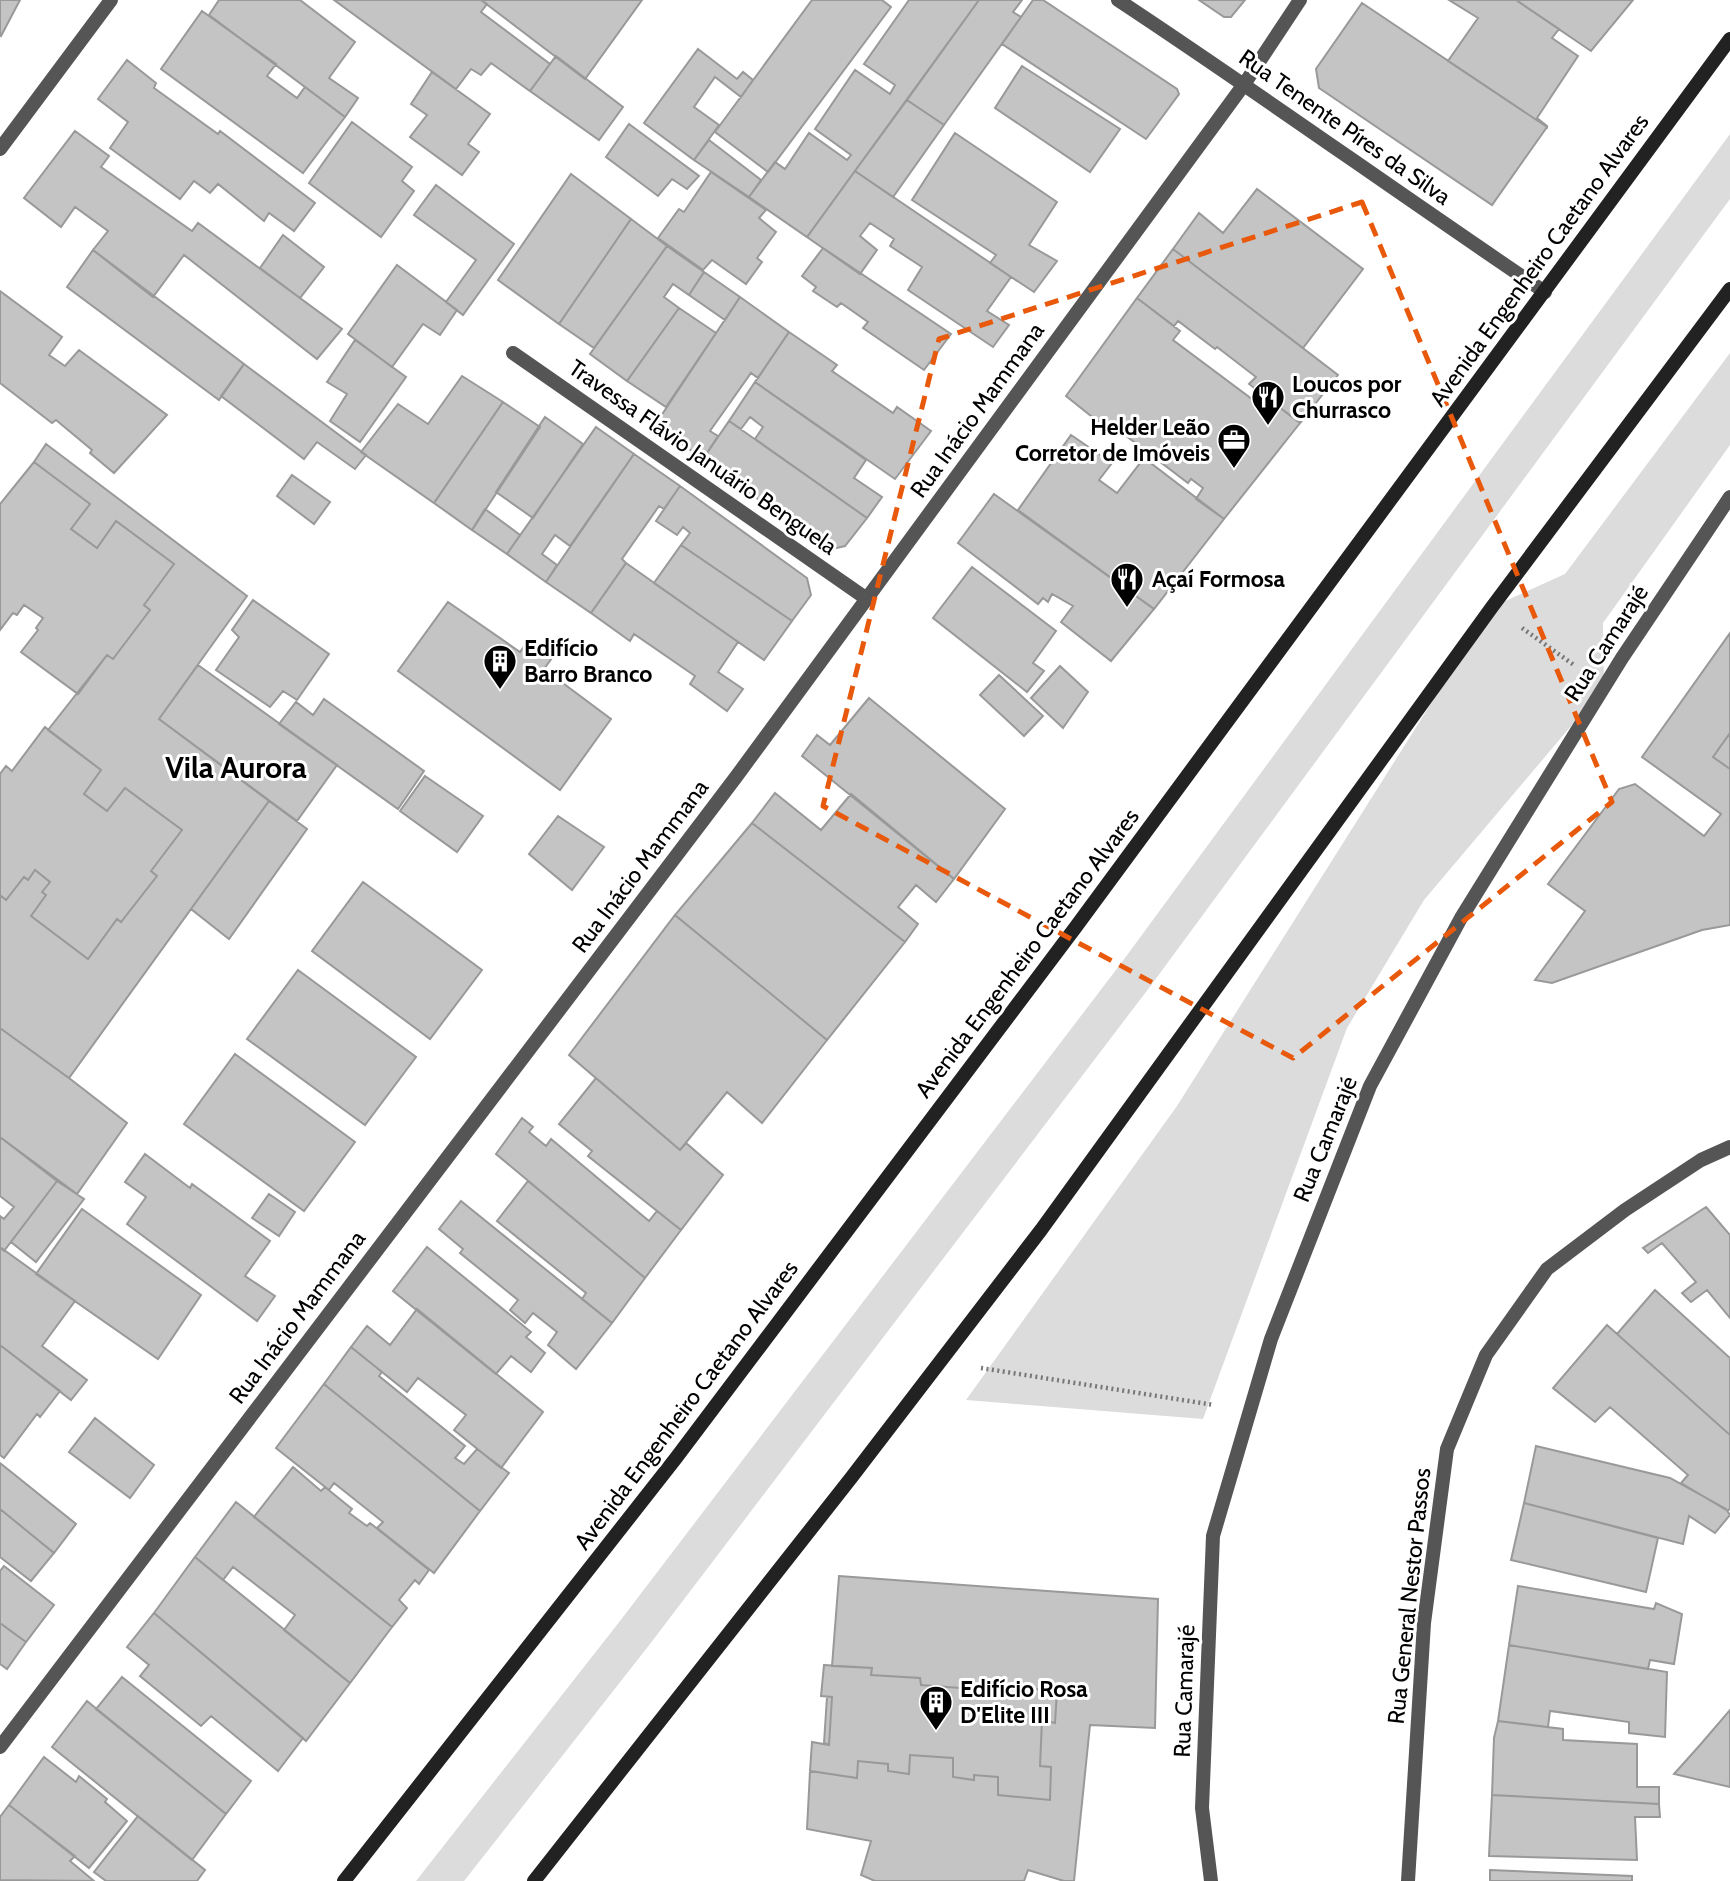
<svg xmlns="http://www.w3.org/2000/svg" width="1730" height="1881" font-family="Cabin,sans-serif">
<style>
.green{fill:#dcdcdc}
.building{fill:#c4c4c4;stroke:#999;stroke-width:2}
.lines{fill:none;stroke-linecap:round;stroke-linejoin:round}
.path{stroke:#777;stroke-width:4.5;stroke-dasharray:2 3.5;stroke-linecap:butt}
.street{stroke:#555;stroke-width:14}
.secondary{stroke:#222;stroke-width:14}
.marked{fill:none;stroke:#e8590c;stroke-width:5;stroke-dasharray:14 9;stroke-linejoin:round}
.labels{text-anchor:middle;stroke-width:6;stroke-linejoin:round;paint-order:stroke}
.street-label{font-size:23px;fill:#000;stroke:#fff}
.poi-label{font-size:23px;font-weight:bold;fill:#000;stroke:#fff;text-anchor:start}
.district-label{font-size:30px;font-weight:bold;fill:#000;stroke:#fff}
</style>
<rect width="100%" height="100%" fill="#fff"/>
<!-- green -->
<path class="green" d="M1730 134V199L1152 984 650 1644 464 1881H416L620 1621 1122 962Z
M1730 353V445L1603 623 1604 687 1424 900 1347 1028 1203 1419 966 1400 1177 1106 1492 607 1565 574Z"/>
<!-- building -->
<path class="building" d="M0 0H20L1 36 0 35Z
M219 0H300L355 42 329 78 358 98 345 117 209 15Z
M334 0H481L487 4 481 12 550 64 530 91 491 63 481 75 471 69 456 89Z
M481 0H642L585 79Z
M812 0H882L891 7 768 172 715 132Z
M909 0H979L807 237 749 197 775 162 785 169 809 133 847 160 851 155 815 129 855 70 890 94 895 85 864 64Z
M979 0H1022L1013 12 1021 17 944 125 907 100Z
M1033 0H1043L1177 89 1179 94 1146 139 1002 44Z
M1199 0H1245L1231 17H1224Z
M1449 0H1516L1559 29 1552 38 1578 56 1537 118 1547 126V127L1448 61 1478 18Z
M1516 0H1633L1591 51Z
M1362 3 1547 127 1492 205 1319 88 1316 69Z
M202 11 276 64 267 76 297 98 305 87 345 117 303 173 161 69Z
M698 49 737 79 743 72 753 80 741 97 715 77 694 107 719 125 694 160 644 123Z
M556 56 623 107 599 140 530 91Z
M127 60 156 83 154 88 218 134 220 131 315 203 294 231 269 213 264 221 218 184 210 193 194 181 180 199 110 148 128 122 98 99Z
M1022 66 1120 129 1090 172 995 108Z
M432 72 490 114 468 144 479 152 462 175 410 137 427 115 411 104Z
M907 100 944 125 893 197 855 171Z
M352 122 412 167 402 181 414 191 381 237 309 183Z
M629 124 699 176 687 189 672 179 658 196 606 157Z
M75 131 109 156 101 167 192 231 198 223 342 329 317 359 184 255 153 297 93 250 108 231 75 207 61 227 24 198Z
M955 133 1057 202 1029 245 1057 261 1034 292 990 263 996 255 912 200Z
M709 140 761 180 749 197 694 160Z
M855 171 1011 277 987 311 1009 325 993 347 908 290 922 267 890 246 894 239 870 223 860 236 877 250 860 274 807 237Z
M711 172 766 210 759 218 776 232 757 258 762 262 746 284 712 260 703 270 658 238 679 209 684 212Z
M571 174 631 219 559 324 498 280Z
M436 185 514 244 463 315 446 302 476 260 414 215Z
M1257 189 1363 269 1303 348 1173 249 1199 213 1223 233Z
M631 219 667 246 594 348 559 324Z
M283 235 324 267 300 298 260 268Z
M667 246 704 272 689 295 673 284 664 297 679 308 627 381 590 354Z
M823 248 951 334 924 370 863 328 868 322 841 303 837 307 813 291 816 287 802 276Z
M1173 249 1338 375 1300 423 1249 384 1256 377 1217 347 1215 349 1178 321 1174 326 1137 298Z
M93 250 244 364 219 400 67 287Z
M397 265 457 310 440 335 423 324 392 367 348 334Z
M704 272 740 297 725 320 689 295Z
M0 291 62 337 49 355 65 366 79 350 167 415 114 473 90 453 92 450 56 420 52 423 0 383Z
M740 297 789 332 758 378 751 373 710 431 718 436 703 459 655 425Z
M1137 298 1180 331 1173 340 1260 405 1266 397 1300 423 1224 519 1196 499 1203 488 1191 479 1188 483 1109 423 1106 428 1066 396Z
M679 308 716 333 666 407 627 381Z
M789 332 837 365 832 371 893 413 897 407 931 431 895 479 755 382Z
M355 340 406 377 360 442 330 421 347 394 327 382Z
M244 364 366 455 355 469 317 442 304 459 221 396Z
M462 376 503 402 434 503 361 452 398 404 428 424Z
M755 382 866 460 854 478 882 497 867 518 755 439 763 427 750 417 741 429 729 421Z
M503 402 540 427 472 530 434 503Z
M545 417 583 444 533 518 496 492Z
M729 421 867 518 845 546 828 550 703 459Z
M596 427 634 454 570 546 555 535 542 554 557 565 546 582 507 554Z
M1071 435 1112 463 1099 480 1117 493 1144 458 1224 519 1154 609 1018 510Z
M46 444 247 596 159 719 269 801 69 1078 0 1028V895L6 900 24 877 28 880 35 870 50 882 42 892 46 895 31 916 88 959 117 919 121 922 157 876 151 871 182 830 125 788 107 811 84 794 101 770 48 730 107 655 113 659 150 610 144 605 174 564 116 521 97 548 71 529 90 504 34 462Z
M634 454 680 486 664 509 659 506 622 559 626 563 591 613 546 582Z
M34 462 90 504 71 529 97 548 116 521 174 564 144 605 150 610 113 659 107 655 78 694 21 652 38 630 36 628 43 618 24 605 17 615 13 613 0 630V504Z
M292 475 330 502 314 524 277 496Z
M680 486 807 578 811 595 792 621 681 545 690 533 683 527 677 535 656 521Z
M994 494 1154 609 1111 661 1061 622 1073 606 1052 594 1048 602 1043 598 1038 604 958 543Z
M485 509 520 535 507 554 472 530Z
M681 545 792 621 764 660 654 583Z
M626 563 738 642 718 672 743 689 727 711 690 684 695 676 634 634 630 641 591 613Z
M972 567 1056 631 1033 663 1044 671 1027 692 933 618Z
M253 600 329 654 297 700 283 691 270 707 216 670 239 637 232 630Z
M448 602 520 652 528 641 552 658 544 669 611 719 560 790 398 671Z
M1730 633V925L1702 930 1552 983 1535 980 1585 911 1548 884 1619 789 1635 784 1704 836 1721 814 1642 757Z
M198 665 337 765 297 821 159 719Z
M1060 666 1088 692 1063 728 1031 698Z
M999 675 1043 716 1024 736 980 695Z
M869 698 1005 809 954 879 802 756 817 735 830 745Z
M324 699 424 771 398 809 279 724 296 702 313 715Z
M45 727 101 770 84 794 107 811 125 788 182 830 151 871 157 876 121 922 117 919 88 959 31 916 46 895 42 892 50 882 35 870 28 880 24 877 6 900 0 895V774L6 766 12 771Z
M1730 733V769L1713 757Z
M425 776 483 816 457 852 400 811Z
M775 793 821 830 851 794 954 879 936 902 916 885 898 907 918 924 905 942 752 823Z
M269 801 307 829 229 939 191 909Z
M558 816 604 847 572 890 529 854Z
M752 823 905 942 827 1040 675 915Z
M363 882 482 970 430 1039 312 951Z
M675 915 827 1040 762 1123 727 1092 680 1150 569 1055Z
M298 970 416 1057 365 1125 247 1039Z
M0 1028 69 1078 127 1123 77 1194 0 1137Z
M235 1054 355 1142 304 1211 184 1124Z
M596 1078 680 1150 686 1143 723 1175 681 1230 588 1156 592 1151 559 1124Z
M522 1118 533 1127 529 1132 546 1146 551 1139 649 1221 657 1211 681 1230 645 1278 496 1154Z
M0 1137 57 1181 4 1251 0 1247V1216L4 1219 14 1207 0 1196Z
M145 1154 190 1188 192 1184 270 1241 245 1276 275 1296 257 1321 127 1224 146 1197 125 1182Z
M57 1181 84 1199 36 1262 11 1242Z
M528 1181 645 1278 612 1323 582 1299 586 1293 497 1221Z
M269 1194 295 1212 279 1236 252 1218Z
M461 1201 612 1323 576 1369 548 1345 557 1332 533 1313 525 1323 510 1310 518 1300 460 1253 463 1249 439 1229Z
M1706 1207 1730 1235V1318L1707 1290 1691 1302 1682 1293 1696 1282 1662 1243 1648 1253 1643 1248Z
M82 1209 201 1295 158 1359 36 1274Z
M0 1247 75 1301 42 1346 87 1380 71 1400 0 1345Z
M427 1247 531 1332 526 1337 545 1353 531 1372 511 1356 496 1374 393 1291Z
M1655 1290 1730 1358V1435L1617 1334Z
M417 1309 543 1412 501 1468 454 1430 466 1415 418 1378 407 1392 351 1347 367 1326 390 1345Z
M1607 1325 1730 1435V1508L1728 1511 1681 1483 1688 1475 1610 1407 1595 1422 1553 1388Z
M0 1345 60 1391 40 1417 37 1414 4 1458 0 1455Z
M351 1347 382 1372 379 1376 465 1446 455 1458 464 1464 477 1449 509 1473 480 1511 324 1384Z
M324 1384 480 1511 434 1573 377 1528 383 1522 334 1483 329 1490 276 1448Z
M95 1418 154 1465 130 1498 69 1452Z
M1536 1446 1670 1478 1726 1509 1730 1515 1715 1533 1689 1516 1683 1544 1524 1503Z
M0 1463 76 1524 54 1553 0 1509Z
M293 1467 321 1491 325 1487 352 1509 349 1513 367 1526 370 1523 429 1570 419 1584 415 1580 399 1600 407 1608 392 1627 254 1517Z
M236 1502 392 1627 350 1683 284 1630 295 1615 233 1567 223 1580 195 1557Z
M1524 1503 1658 1538 1646 1592 1511 1560Z
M0 1509 54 1553 31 1581 0 1557Z
M195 1557 350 1683 306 1741 154 1613Z
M4 1566 54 1605 26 1642 0 1623V1571Z
M839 1576 1158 1599 1155 1728 1090 1725 1074 1881H1064L1028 1870 1024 1881H875L861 1875 871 1841 807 1829 810 1771 857 1778 858 1761 888 1764V1771L909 1774 910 1755 953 1758V1777L974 1780V1775L998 1777V1795L1050 1800 1051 1767 1040 1766 1042 1720 1055 1723 1057 1691 973 1684V1689L921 1685 920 1678 871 1675 872 1668 832 1666Z
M1518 1586 1654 1609 1656 1603 1682 1614 1674 1664 1650 1660 1648 1669 1509 1645Z
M154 1613 303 1738 278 1771 211 1716 201 1726 140 1676 149 1665 127 1647Z
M0 1623 26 1642 7 1669 0 1664Z
M1509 1645 1667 1672 1665 1737 1629 1733V1722L1550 1711 1548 1727 1498 1721Z
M824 1665 872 1668 871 1675 920 1678 921 1685 973 1689V1684L1057 1691 1055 1723 1042 1720 1040 1766 1051 1767 1050 1800 998 1795V1777L974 1775V1780L953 1777V1758L910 1755 909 1774 888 1771V1764L858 1761 857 1778 810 1771 812 1742 829 1745 832 1697 821 1696Z
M122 1677 251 1781 226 1814 96 1709Z
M827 1697H832L829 1745 824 1743Z
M87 1701 226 1814 192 1860 52 1747Z
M1730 1710V1787L1674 1774 1700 1745Z
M1498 1721 1563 1729V1740L1637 1744V1787H1659V1804L1492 1795 1494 1738Z
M44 1757 76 1782 79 1776 107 1799 105 1802 127 1821 89 1868 9 1805Z
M1492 1795 1659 1804 1660 1817H1635L1637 1860 1489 1856Z
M9 1805 75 1856 70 1861 94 1881 0 1880V1817Z
M138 1816 205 1870 197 1881H106L94 1872Z
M1490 1870 1632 1876V1881H1490Z"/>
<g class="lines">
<!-- path -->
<path class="path" d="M1522 628 1574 665
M981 1368 1214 1405"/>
<!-- street -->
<path class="street" d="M1118 0C1262 95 1402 196 1545 292
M0 149 111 0
M513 353 867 599
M0 1747 736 777 1245 83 1300 0
M1211 1881 1202 1808 1213 1536 1271 1339 1370 1086 1461 918 1622 658 1730 497
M1408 1881 1424 1623 1447 1449 1486 1355 1547 1269 1625 1210 1701 1160 1730 1147"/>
<!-- secondary -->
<path class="secondary" d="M344 1881 676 1458 1075 928 1730 39
M534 1881 851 1478 1041 1230 1492 607 1730 289"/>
</g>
<!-- marked area -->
<path class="marked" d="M1362 202 1612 802 1293 1058 823 806 939 339Z"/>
<!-- icons -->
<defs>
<symbol id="restaurant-pin" viewBox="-11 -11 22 30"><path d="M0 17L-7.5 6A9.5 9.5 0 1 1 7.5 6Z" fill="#000" stroke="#fff"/><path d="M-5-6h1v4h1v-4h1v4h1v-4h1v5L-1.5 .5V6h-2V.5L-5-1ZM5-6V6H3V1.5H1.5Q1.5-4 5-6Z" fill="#fff"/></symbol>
<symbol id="office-pin" viewBox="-11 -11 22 30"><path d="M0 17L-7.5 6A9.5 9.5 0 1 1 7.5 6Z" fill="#000" stroke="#fff"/><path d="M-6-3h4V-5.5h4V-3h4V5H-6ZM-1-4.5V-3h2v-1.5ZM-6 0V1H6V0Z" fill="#fff"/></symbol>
<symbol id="building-pin" viewBox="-11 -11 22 30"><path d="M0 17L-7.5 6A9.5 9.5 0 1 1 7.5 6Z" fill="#000" stroke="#fff"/><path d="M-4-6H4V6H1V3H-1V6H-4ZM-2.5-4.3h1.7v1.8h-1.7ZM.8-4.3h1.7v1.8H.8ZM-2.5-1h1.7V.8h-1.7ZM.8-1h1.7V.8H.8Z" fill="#fff"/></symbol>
</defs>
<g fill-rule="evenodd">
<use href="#restaurant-pin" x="1249" y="378" width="38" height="52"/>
<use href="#office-pin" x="1215" y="421" width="38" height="52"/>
<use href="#restaurant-pin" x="1108" y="560" width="38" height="52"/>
<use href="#building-pin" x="481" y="642" width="38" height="52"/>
<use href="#building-pin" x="917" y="1683" width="38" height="52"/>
</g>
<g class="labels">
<!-- street labels -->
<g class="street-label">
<text transform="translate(1345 127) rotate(35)" y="8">Rua Tenente Píres da Silva</text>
<text transform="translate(1539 260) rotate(-54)" y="8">Avenida Engenheiro Caetano Alvares</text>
<text transform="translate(977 410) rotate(-54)" y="8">Rua Inácio Mammana</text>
<text transform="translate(703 457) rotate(35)" y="8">Travessa Flávio Januário Benguela</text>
<text transform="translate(1606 643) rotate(-57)" y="8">Rua Camarajé</text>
<text transform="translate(640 866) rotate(-53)" y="8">Rua Inácio Mammana</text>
<text transform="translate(1027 953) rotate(-53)" y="8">Avenida Engenheiro Caetano Alvares</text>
<text transform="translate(1325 1139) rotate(-68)" y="8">Rua Camarajé</text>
<text transform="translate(297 1317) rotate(-53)" y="8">Rua Inácio Mammana</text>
<text transform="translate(686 1405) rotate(-53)" y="8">Avenida Engenheiro Caetano Alvares</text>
<text transform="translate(1409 1596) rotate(-84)" y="8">Rua General Nestor Passos</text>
<text transform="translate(1184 1691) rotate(-88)" y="8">Rua Camarajé</text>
</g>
<!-- poi labels -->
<g class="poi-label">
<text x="1292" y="392">Loucos por<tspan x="1292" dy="26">Churrasco</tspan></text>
<text x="1210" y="435" text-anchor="end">Helder Leão<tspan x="1210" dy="26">Corretor de Imóveis</tspan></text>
<text x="1152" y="587">Açaí Formosa</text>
<text x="524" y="656">Edifício<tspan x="524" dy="26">Barro Branco</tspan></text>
<text x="960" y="1697">Edifício Rosa<tspan x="960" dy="26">D'Elite III</tspan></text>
</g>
<!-- district labels -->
<g class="district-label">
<text x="236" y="778">Vila Aurora</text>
</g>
</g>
</svg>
